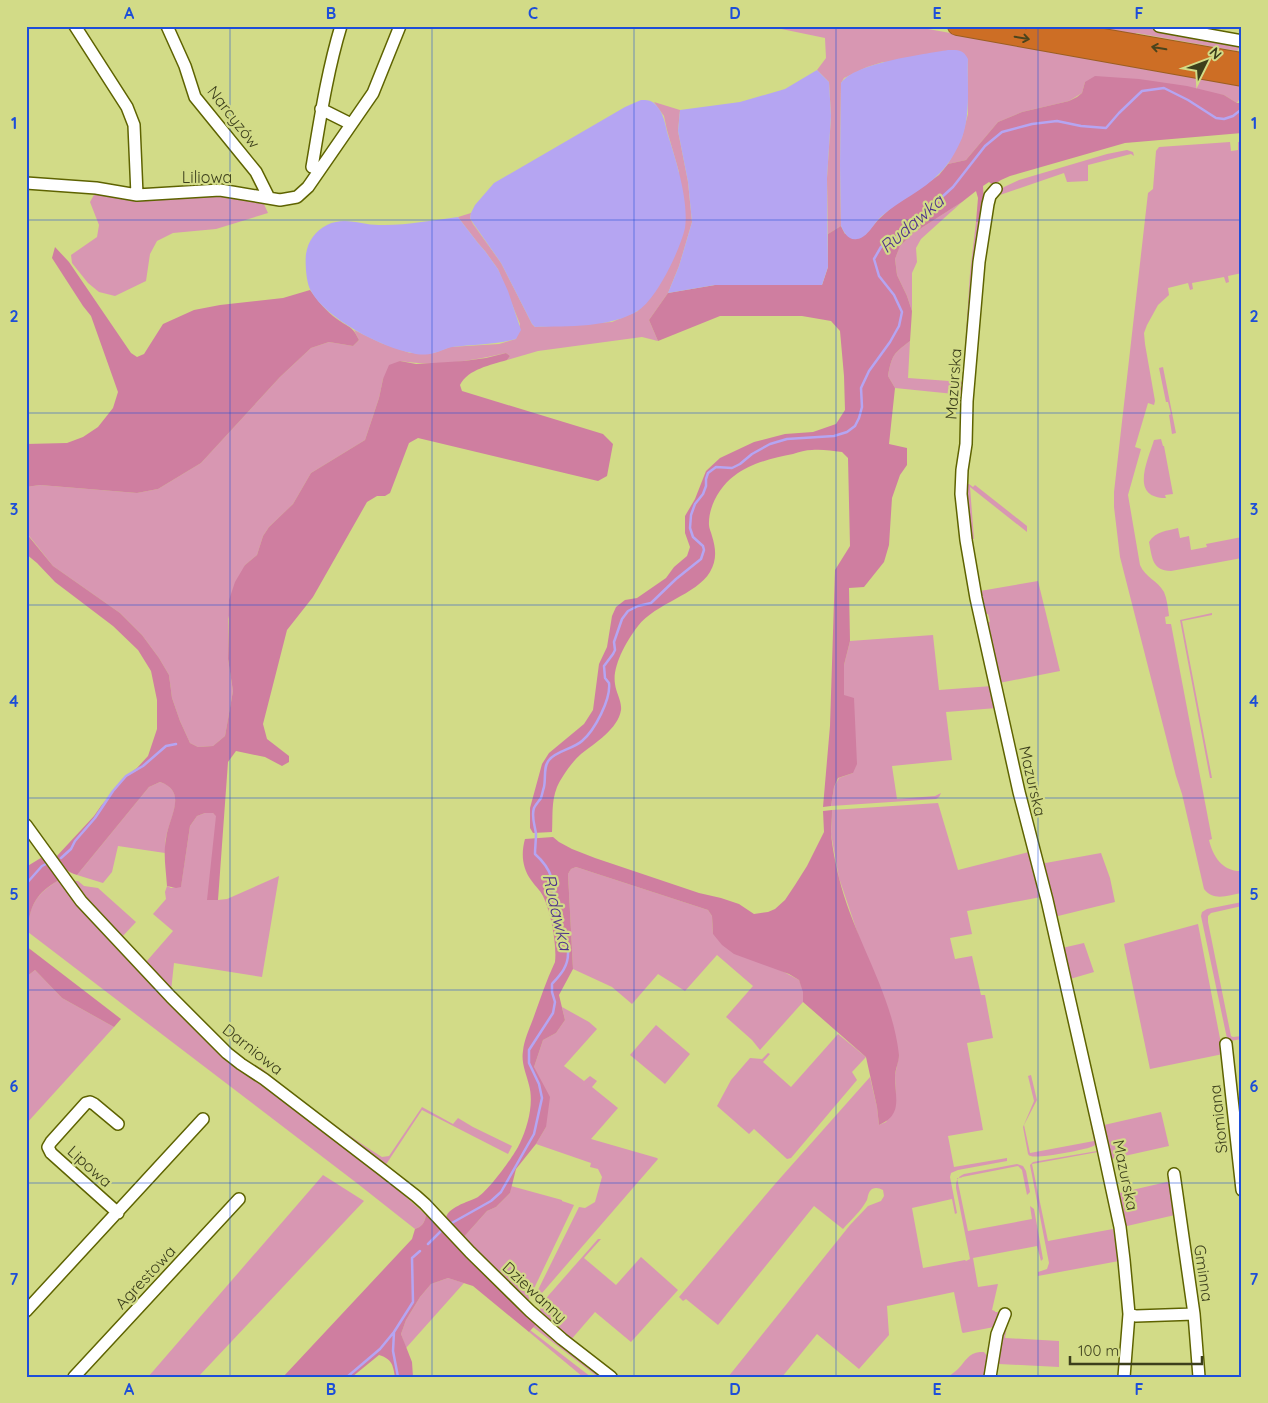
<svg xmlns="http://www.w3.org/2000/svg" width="1268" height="1403" font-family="Quicksand,sans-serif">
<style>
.green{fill:#d897b2}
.forest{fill:#cf7ea0}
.water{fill:#b5a5f2}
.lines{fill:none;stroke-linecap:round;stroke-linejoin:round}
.stream{stroke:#b5a5f2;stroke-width:2.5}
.minor-casing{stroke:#5e6300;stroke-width:14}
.highway-casing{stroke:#9a5e22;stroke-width:20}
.minor{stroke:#fff;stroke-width:11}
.highway{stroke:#cd6e25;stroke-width:18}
.oneway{stroke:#4a441d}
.grid{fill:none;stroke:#1d4ed8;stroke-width:1;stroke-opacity:0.55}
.labels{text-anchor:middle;stroke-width:4.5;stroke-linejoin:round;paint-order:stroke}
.street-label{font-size:16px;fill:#3c3f1c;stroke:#d2db87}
.water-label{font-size:18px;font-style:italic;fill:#4f348c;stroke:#d2db87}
.neatline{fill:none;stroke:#1d4ed8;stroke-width:2}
.grid-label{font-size:16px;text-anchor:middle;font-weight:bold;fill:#1d4ed8}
</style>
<rect width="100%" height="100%" fill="#d2db87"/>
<!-- green -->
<path class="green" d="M767 26H911L1242 85V95L1237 103 1224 95 1085 82 1082 93 1069 101 1022 112 998 122 966 160 948 164 962 137 968 114V59L883 62 867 67 844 78 841 83 840 165 841 226 828 234 827 178 831 116 829 82 817 70 826 58 825 38Z
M1083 26H1131L1144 29 1145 27 1241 45 1237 51 1136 33V35Z
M654 102 680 110 678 131 688 182 692 222 679 266 668 293 649 320 658 341 642 337 538 351 507 360 510 356 506 353C472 361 435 367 400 361L383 379 379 398 365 440 311 473 293 504 269 527 263 536 257 555 245 565 228 619V659L233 691 225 736 213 746 198 747 190 743 180 721 172 698 169 675 159 658 142 635 120 613 53 566 26 532V487L40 485 137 493 158 489 201 463 280 377 311 348 329 342 353 346 359 340 354 330 381 343 410 353H434L450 347 499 344 516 339 520 324 498 269 485 251 478 243 458 217 471 213 470 218 473 224 501 263 532 324 535 327 612 322 638 311 679 172 667 130 664 116Z
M1230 142 1231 151 1238 150V142H1242V273L1228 276 1229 282 1226 283 1224 277 1192 283 1193 289 1190 290 1188 283 1168 288 1169 295 1158 305 1147 325 1144 333 1145 344 1155 401 1154 405 1148 403 1135 447 1141 449 1128 495 1140 565C1145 577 1158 581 1164 592 1167 599 1168 608 1169 616L1165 617 1166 624H1171L1212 839 1209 840C1213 857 1223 872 1242 871V893C1228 895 1214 902 1204 889L1182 794 1176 776 1120 557 1114 507V492L1148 193 1153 189 1156 151 1159 147Z
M1127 150 1133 152 1134 156 1131 154 1088 165V181L1067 182 1064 173 994 197 1004 187 1019 180 1107 154Z
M95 193 220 195 263 202 268 213 216 229 173 233 157 241 150 254 146 281 115 296 99 292 88 283 72 263 71 255 97 237 99 225 90 202Z
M962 202 921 239 916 248 917 262 912 273V311L907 296 897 275 895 259 900 246 912 234Z
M976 222 982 223 960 447 964 395 895 388 888 376C892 355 893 354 910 341L908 378 963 382 970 273Z
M1163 367 1176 433 1172 434 1169 415 1171 414 1168 402H1166L1159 368Z
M1161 439 1163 446H1164L1173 494 1165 495 1166 498C1129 498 1148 460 1154 440Z
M966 484H969L973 487 975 485 1027 526V532L970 487 974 539 969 540Z
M1178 528 1180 538 1189 536 1191 550 1207 547 1206 544 1242 537V558L1171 571C1152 571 1152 557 1149 542 1156 531 1167 531 1178 528Z
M1038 581 1060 671 999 683 984 623 990 622 988 614 983 615 980 591Z
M1212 613V615L1182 621 1212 778H1210L1180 620Z
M933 635 939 690 992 686 997 708 946 712 952 760 892 766 897 799 935 796 941 793 939 797 936 799 831 806 834 787 839 778 853 773 844 695V665L850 641Z
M160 782C188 791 170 817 166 837 165 842 165 848 165 853L118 846 112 872 103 883 77 875 149 787Z
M938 803 958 870 1029 852 1024 834H1026L1041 897 967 911 972 934 950 938 955 959 972 956 981 995H985L993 1038 967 1043 983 1130 948 1136 954 1167 1007 1158V1161L958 1170 951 1173 950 1177 957 1213 955 1214 952 1199 912 1208 923 1268 965 1260 966 1261 970 1259 956 1188C956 1181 957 1177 964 1174L1017 1164 1023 1166 1026 1171 1030 1192 1027 1195 1022 1170 1018 1166 957 1178 968 1231 1032 1219 1030 1206 1034 1209 1043 1259 1041 1261 1037 1246 973 1258 978 1287 998 1284 992 1310 995 1311V1312H1003L994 1327 963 1333 962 1332 954 1292 887 1306 889 1335 859 1369 817 1334 782 1377H728L850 1225 868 1206 881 1201 884 1196 883 1190C879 1188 876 1187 872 1189 868 1192 868 1197 867 1200 861 1211 851 1220 843 1229L814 1206 718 1325 686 1299 683 1301 679 1297 775 1184 870 1077 877 1107 879 1125 886 1122 896 1104 895 1075 899 1056 839 878 831 834 832 810Z
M205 813H213L217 816 218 900 227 899 279 876 262 977 174 963 171 991 146 965V962L173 931 153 914 166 899 165 892 167 886 171 888 181 886 190 826 197 816Z
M1101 853 1110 878 1115 902 1054 917 1040 864Z
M576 867 708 910 712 916 713 934 799 980 804 992 803 1002 760 1050 752 1040 726 1017 753 986 717 955 685 991 658 974 632 1004 612 987 573 969 568 874 571 869Z
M59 880 168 998 383 1176 426 1215C425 1222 422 1227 415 1229L358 1184 28 932C29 905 36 894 59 880Z
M74 881H78L84 886 98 888 136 922 121 938 71 884Z
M1242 902V906L1211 913 1208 916V922L1231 1036 1233 1037 1242 1036V1039L1230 1041 1228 1043 1201 916 1202 912 1207 909Z
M1198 924 1223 1054 1150 1069 1124 944Z
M1084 943 1094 972 1070 979 1062 948Z
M35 970 62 998 114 1027 26 1124V977Z
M562 1007 589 1022 597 1029 564 1066 584 1081 590 1076 597 1081 592 1087 618 1108 591 1139 657 1158 658 1159 536 1300 534 1299 535 1296 579 1207 585 1208 595 1202 602 1177 598 1169 590 1167 591 1163 536 1144 546 1127 534 1067 543 1040 556 1033 565 1020Z
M656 1025 690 1054 665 1084 630 1055Z
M838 1034 866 1057 852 1072 857 1080 791 1158 787 1159 754 1129 749 1134 717 1106 731 1080 750 1058 762 1059 768 1053 770 1054 763 1062 791 1087Z
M260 1067C299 1099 339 1130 382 1157L389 1156 422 1107 453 1124 458 1118 473 1127 512 1146 508 1154 422 1110 385 1166 259 1069Z
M1031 1075 1037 1100 1024 1125 1030 1153 1094 1141 1090 1122 1094 1121 1097 1143C1095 1145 1094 1146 1091 1147 1084 1150 1036 1159 1031 1156 1029 1156 1029 1155 1028 1154L1023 1127 1034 1101 1028 1076Z
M1100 1111 1104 1125 1161 1112 1169 1146 1111 1159 1098 1112Z
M1097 1151 1098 1152 1032 1164 1048 1241 1113 1229 1115 1239H1116L1119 1261 1038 1276V1272L1047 1269 1049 1263 1030 1165 1033 1162Z
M1113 1166 1119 1193 1171 1181 1175 1215 1127 1226V1230L1124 1229 1111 1169Z
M323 1175 364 1201 198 1377H148Z
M511 1186 562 1200V1201L574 1205 528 1301 462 1239 487 1211 496 1207 510 1193Z
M598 1239H601L584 1258 616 1285 641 1257 678 1290 631 1342 595 1312 569 1342 541 1314 540 1309 548 1296Z
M448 1278 464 1283 406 1348 401 1334 406 1320 420 1297 431 1284Z
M1008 1319 1005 1338 1059 1341V1367L999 1364 996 1377H992L1005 1322Z
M538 1322 607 1377H598L533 1327Z
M530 1330 591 1377H583L529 1332Z
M980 1352H984L990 1360 986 1377H949C952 1373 955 1372 958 1369 966 1361 968 1353 980 1352Z"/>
<!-- forest -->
<path class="forest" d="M1095 76 1139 79 1187 86 1224 95 1237 103H1242V133L1125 143 1010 176 1001 180 993 185 989 182 983 186 984 207 982 223 976 222 978 198 976 191 962 202 912 234 900 246 895 259 897 275 907 296 912 311 910 341C893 354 892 355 888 376L895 388 889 444 907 448V465L900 475 892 498 889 545 884 562 864 587 849 588 850 641 844 665V695L854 698 857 764 853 773 838 778 834 787 831 806 823 807 830 726 835 570 850 546 848 458 842 452C832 451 822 449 812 450 806 450 799 452 793 454 773 458 750 463 734 476 720 486 708 507 709 525 709 528 711 532 712 536 716 549 717 560 710 572 696 595 656 603 638 626 627 640 612 666 615 684 616 693 622 701 621 710 618 729 595 743 581 754 572 762 562 776 557 787 551 802 553 817 552 832L533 833 530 828V808L542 764 549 753 584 724 593 710 599 664 607 647 612 616 616 607 625 600 637 598 666 578 674 567 687 556 690 547 685 533V516L695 499 706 471 720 458 754 442 785 434 813 432 836 424 845 410 844 376 840 331 831 321 802 316H720L658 341 649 320 668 293 715 285H822L828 267V234L841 226 845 234 865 235 878 220 892 207 915 192 939 175 948 164 966 160 998 122 1022 112 1069 101 1077 97 1082 93 1085 82Z
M55 247 69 262 131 353 137 357 144 354 163 324 194 310 220 305 283 298 310 290C318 301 326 311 337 319 349 328 352 325 359 340L353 346 329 342 311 348 280 377 201 463 158 489 137 493 40 485 26 487V444L67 443 83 437 98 427 113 408 118 392 91 316 83 306 52 258Z
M506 353 510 356 507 360C491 365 468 369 460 385L462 391 603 434 613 444 607 476 598 481 418 438 409 443 390 493 385 496H377L367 502 313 597 287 630 263 724 267 739 289 756V762L282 766 265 757 236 751 228 762 218 900H207L216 816 213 813H205L197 816 190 826 181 887 176 888 167 886C166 870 163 854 166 839 168 818 189 792 160 782L149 787 77 875C67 872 61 866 56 857L94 816 101 806 126 776 137 768 148 756 157 729V700L151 671 138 650 113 626 55 582 37 563 26 554V533L53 566 120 613 142 635 159 658 169 675 172 698 180 721 190 743 198 747 213 746 225 736 233 691 228 659 229 600 235 582 245 565 257 555 263 536 269 527 293 504 311 473 365 440 379 398 383 379 389 365 400 361 416 364 464 361 486 358Z
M832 810C832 818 831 826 831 833 832 847 836 865 839 878 854 939 892 992 899 1055 899 1062 895 1069 895 1077 895 1098 903 1115 879 1125L877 1107 866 1057 803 1002V992L799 980 789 974 734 954 722 945 713 934 712 916 708 910 576 867 571 869 568 874 573 969 559 995 565 1020 556 1033 543 1040 534 1067 550 1097 546 1127 536 1144 516 1169 510 1193 496 1207 487 1211 462 1239 446 1220C445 1208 468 1202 478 1197 489 1190 514 1156 520 1143 528 1126 534 1103 529 1085 526 1073 521 1063 523 1051 524 1040 529 1030 533 1019 540 1000 546 981 555 962 557 945 551 912 543 896 540 890 535 886 531 880 522 868 521 853 525 839L553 837 559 842 572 849 595 858 699 893 721 898 739 904 754 914 768 912 775 909 785 900 795 885 807 866 824 832 823 811Z
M44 856 59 880C36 893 29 906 28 932L26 931V867Z
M26 946 121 1019 114 1027 62 998 35 970 26 977Z
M426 1215 538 1322 529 1332 473 1286 448 1278 431 1284 420 1297 406 1320 401 1334 412 1362 413 1377H395C393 1365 392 1359 379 1355L352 1377H283L412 1239 415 1229C422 1227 425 1222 426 1215Z"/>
<!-- water -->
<path class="water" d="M948 50C958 50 963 49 968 59 967 85 971 113 962 138 957 150 949 164 940 173 923 191 900 200 882 216 874 222 868 238 857 239 849 241 844 233 841 226L840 165 841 83C854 63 925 54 948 50Z
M817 70 829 82 831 116 827 178 828 267 822 285H715L668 293 679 266 692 222 688 182 678 131 680 110 740 102 785 89Z
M641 100C647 100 651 100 655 104 664 113 665 124 668 135 676 160 689 201 685 228 680 250 657 298 639 310 612 328 567 326 535 327L532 324 501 263 473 223 470 218 471 213 475 205 494 183 625 107Z
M458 217 478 243 485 251 498 269 508 291 521 330 516 339C493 345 475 344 452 347 446 348 440 352 434 353 427 355 419 355 412 353 382 348 325 318 311 291 306 283 305 263 306 254 308 241 315 231 327 225 345 216 361 225 379 225 404 226 433 220 458 217Z"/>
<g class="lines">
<!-- stream -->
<path class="stream" d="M61 858 71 849 75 841 95 818 113 791 126 776 143 766 166 746 176 744
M26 884 42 866 48 863
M450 1224 491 1201 501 1192 534 1134 542 1098 539 1084 529 1063V1050L553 1013 555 1002 552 992V984C560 975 568 967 568 954 569 940 560 934 556 922 554 917 555 911 555 906 554 883 553 870 535 854 535 847 536 841 536 834 535 825 531 817 534 808 536 804 539 801 541 798 542 795 543 790 544 787 546 778 543 767 549 760 556 751 573 749 582 741 595 730 611 699 609 683L605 678 604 666 613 654 615 650 614 642 622 619 628 611 638 606 651 603 676 579 701 559 704 550 703 546 693 537 690 528 691 515 695 504 703 494 706 486V479L708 473 716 467 732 468 740 464 752 454 770 444 787 439 834 436 847 432 855 426 859 418 862 407 861 388 869 371 890 342 899 326 902 312 894 295 879 276 874 259 881 247 901 234 953 187 985 146 1002 132 1032 124 1057 121 1081 126 1106 128 1119 113 1142 91 1164 88 1188 100 1216 118 1224 119 1233 116 1242 109
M428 1244 443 1229
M394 1332 393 1351 398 1377
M347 1377 380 1349 394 1332 413 1302 412 1258 420 1251"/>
<defs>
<path id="minor" d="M75 26 127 107 134 125 137 195
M167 26 185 66 195 97 256 172 269 198
M1159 26 1242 41
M321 109 351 124
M312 167C320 120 327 72 341 26
M26 183 96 188 137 195 220 190 280 200 297 197 308 187 373 93 400 26
M996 189 990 196 988 204 979 262 967 401 966 444 962 470 961 494 966 540 976 598 1019 792 1047 900 1103 1148 1120 1227 1124 1260 1129 1314 1124 1377
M26 825 81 901 171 997 227 1053 241 1064 264 1079 384 1171 416 1196 425 1204 470 1252 530 1311 562 1339 611 1377
M1226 1044 1242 1190
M1174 1174 1194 1314 1199 1377
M118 1213 51 1153 48 1147 51 1142 86 1103 90 1102 94 1104 118 1124
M26 1311 203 1119
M1129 1314 1136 1316 1194 1314
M74 1377 239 1199
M990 1377 997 1334 1005 1314"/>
<path id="highway" d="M957 26 1242 77
M1035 26 1242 62"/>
</defs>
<!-- minor casing -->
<use href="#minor" class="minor-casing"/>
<!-- highway casing -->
<use href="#highway" class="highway-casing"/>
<!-- minor -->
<use href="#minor" class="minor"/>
<!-- highway -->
<use href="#highway" class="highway"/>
</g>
<!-- one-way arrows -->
<defs><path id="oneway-shaft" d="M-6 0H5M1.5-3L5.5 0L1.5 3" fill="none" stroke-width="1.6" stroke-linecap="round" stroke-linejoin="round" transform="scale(1.25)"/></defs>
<g class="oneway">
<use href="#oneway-shaft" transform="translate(1022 38) rotate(10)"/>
<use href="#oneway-shaft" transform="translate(1159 48) rotate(-170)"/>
</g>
<!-- grid -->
<path class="grid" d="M230 26V1377M432 26V1377M634 26V1377M836 26V1377M1038 26V1377M26 220H1242M26 413H1242M26 605H1242M26 798H1242M26 990H1242M26 1183H1242"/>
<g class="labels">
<!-- street labels -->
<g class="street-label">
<text transform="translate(234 117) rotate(52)" y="6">Narcyzów</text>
<text x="207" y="183">Liliowa</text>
<text transform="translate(953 384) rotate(-86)" y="6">Mazurska</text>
<text transform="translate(1033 781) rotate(77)" y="6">Mazurska</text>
<text transform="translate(253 1049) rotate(38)" y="6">Darniowa</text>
<text transform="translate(1218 1119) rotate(-96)" y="6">Słomiana</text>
<text transform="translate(90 1166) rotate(42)" y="6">Lipowa</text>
<text transform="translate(1126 1175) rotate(78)" y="6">Mazurska</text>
<text transform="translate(1204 1273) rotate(82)" y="6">Gminna</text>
<text transform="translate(145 1277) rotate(-47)" y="6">Agrestowa</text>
<text transform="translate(535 1292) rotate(43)" y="6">Dziewanny</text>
</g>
<!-- water labels -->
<g class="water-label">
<text transform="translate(912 224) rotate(-41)" y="6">Rudawka</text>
<text transform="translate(557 912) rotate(77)" y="6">Rudawka</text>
</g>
</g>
<!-- border -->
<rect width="1268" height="1403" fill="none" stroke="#d2db87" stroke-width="55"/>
<!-- north arrow -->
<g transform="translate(1206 62) rotate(48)" stroke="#d2db87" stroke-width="4" paint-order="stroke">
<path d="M0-4L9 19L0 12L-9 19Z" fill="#3c3f1c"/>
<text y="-8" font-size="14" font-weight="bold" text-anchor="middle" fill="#3c3f1c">N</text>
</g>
<!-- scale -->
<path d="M1070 1356v8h132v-8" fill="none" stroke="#3c3f1c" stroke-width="2.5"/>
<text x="1078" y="1356" font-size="15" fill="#3c3f1c" stroke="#d2db87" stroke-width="4" paint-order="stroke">100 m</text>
<rect x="28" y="28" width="1212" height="1348" class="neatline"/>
<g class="grid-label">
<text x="129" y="19">A</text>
<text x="331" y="19">B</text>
<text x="533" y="19">C</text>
<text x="735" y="19">D</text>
<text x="937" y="19">E</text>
<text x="1139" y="19">F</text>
<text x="14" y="129">1</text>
<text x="1254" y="129">1</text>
<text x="14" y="322">2</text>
<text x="1254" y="322">2</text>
<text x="14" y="515">3</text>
<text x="1254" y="515">3</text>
<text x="14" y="707">4</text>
<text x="1254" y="707">4</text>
<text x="14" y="900">5</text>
<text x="1254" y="900">5</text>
<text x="14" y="1092">6</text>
<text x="1254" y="1092">6</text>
<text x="14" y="1285">7</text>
<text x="1254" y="1285">7</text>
<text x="129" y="1395">A</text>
<text x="331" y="1395">B</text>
<text x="533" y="1395">C</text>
<text x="735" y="1395">D</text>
<text x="937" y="1395">E</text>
<text x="1139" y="1395">F</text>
</g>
</svg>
